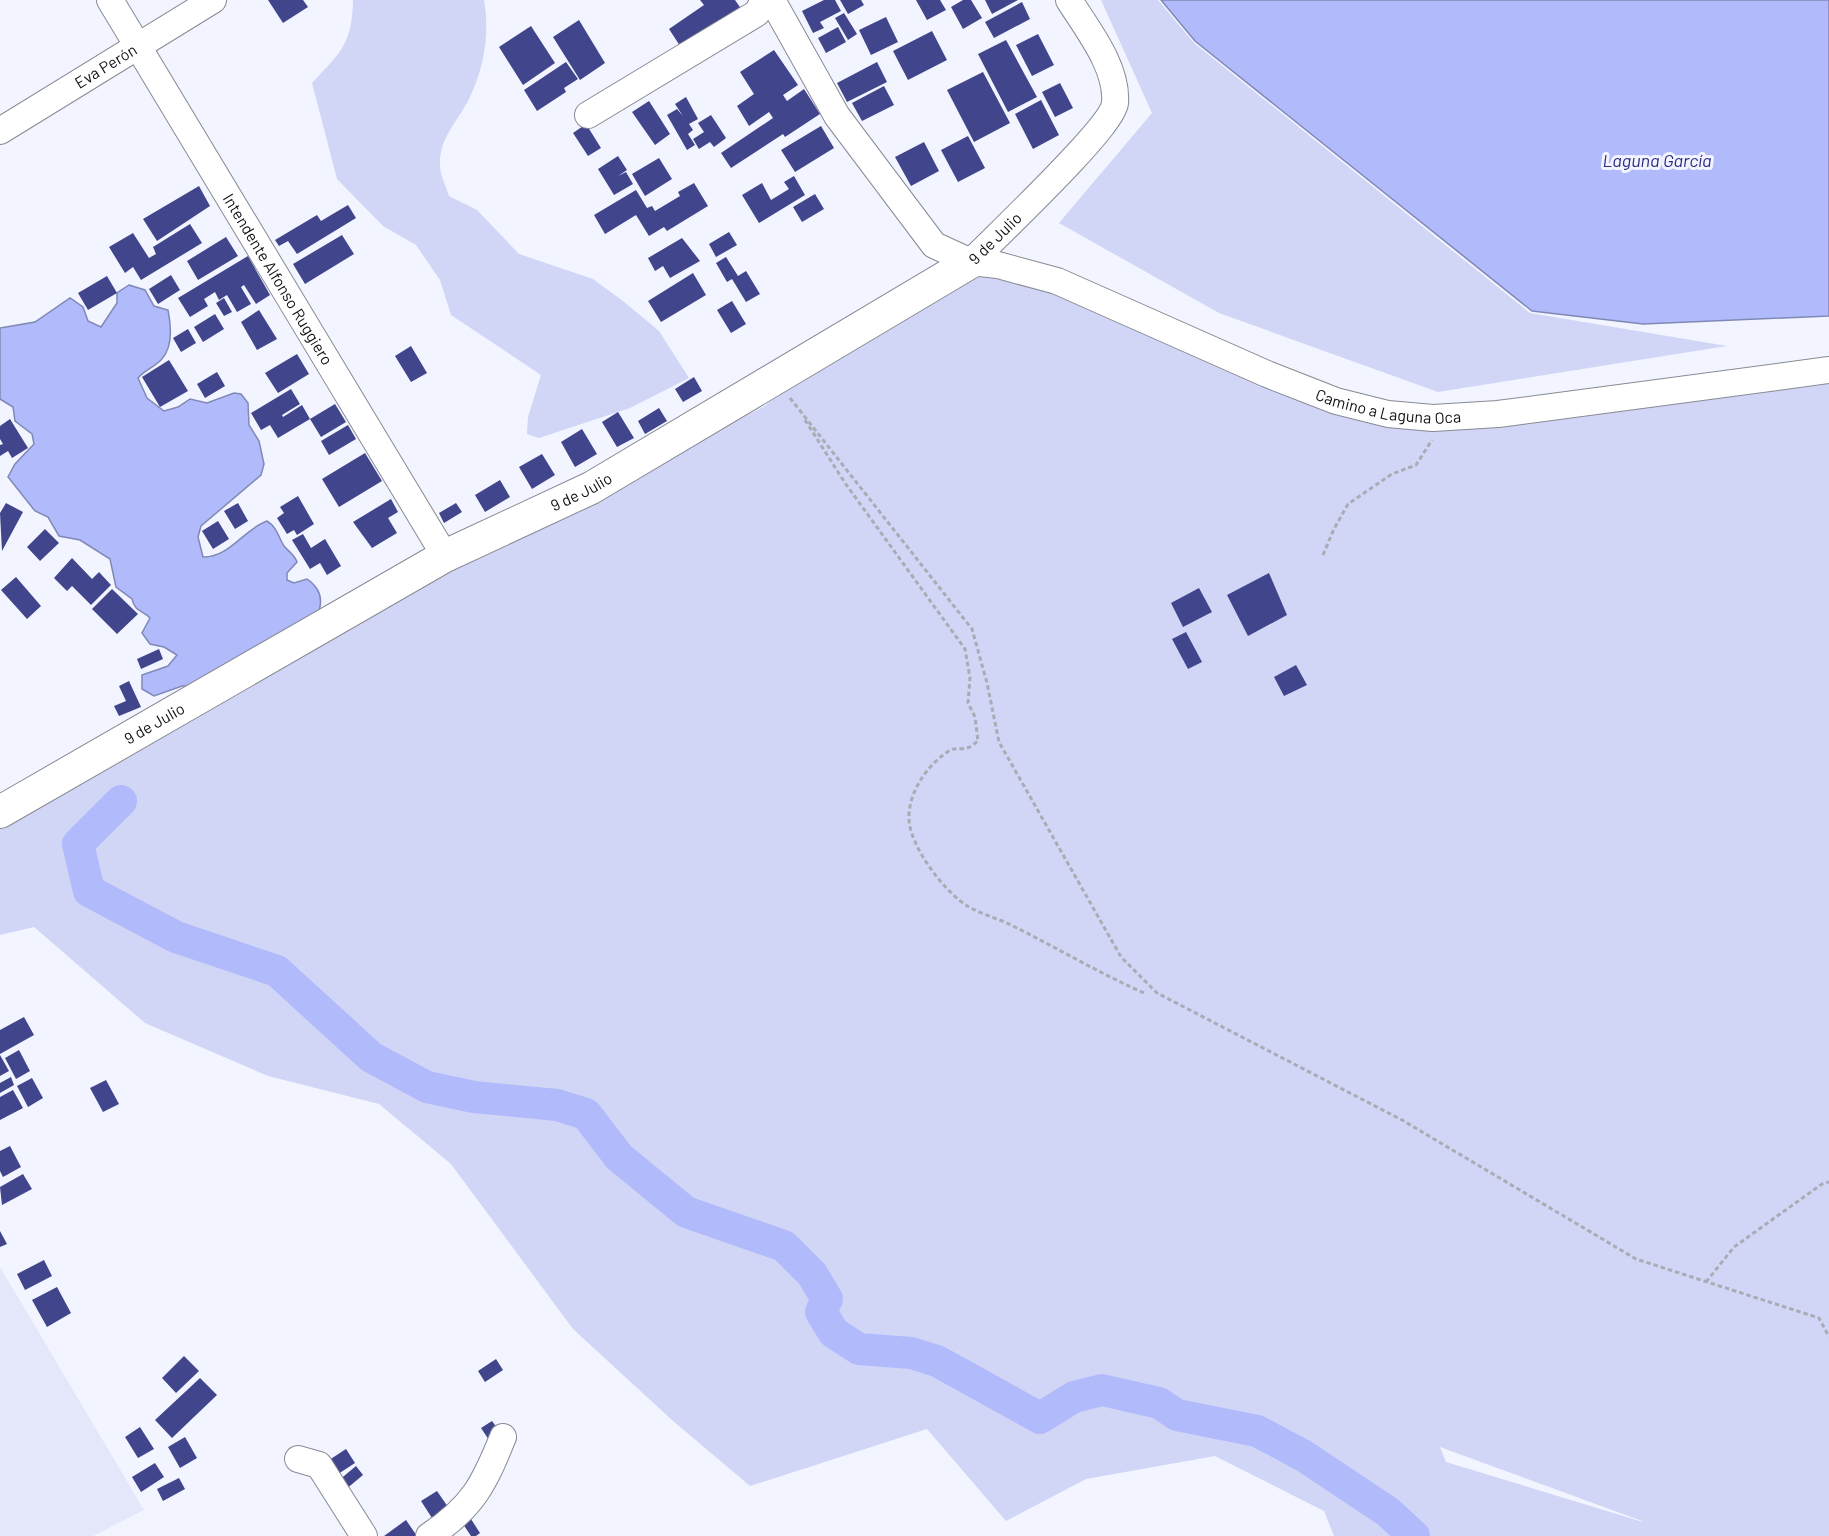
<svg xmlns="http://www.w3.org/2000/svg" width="1829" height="1536" font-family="Barlow,sans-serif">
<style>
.built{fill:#e4e7f9}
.green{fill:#d1d6f6;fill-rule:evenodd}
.water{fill:#b1bbfc;stroke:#8088b6;stroke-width:1.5}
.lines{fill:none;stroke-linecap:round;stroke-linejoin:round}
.river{stroke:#b1bbfc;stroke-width:32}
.building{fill:#41458c}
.minor-casing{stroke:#888a93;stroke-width:28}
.major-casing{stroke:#888a93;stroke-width:34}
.path{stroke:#aaacb5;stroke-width:3;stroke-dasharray:4.5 3;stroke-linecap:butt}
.minor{stroke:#fff;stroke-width:26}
.major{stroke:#fff;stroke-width:32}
.labels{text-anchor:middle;stroke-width:6;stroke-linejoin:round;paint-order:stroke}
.street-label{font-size:16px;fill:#0f1013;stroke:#f2f4ff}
.water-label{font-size:18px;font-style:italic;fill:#2e2b85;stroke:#f2f4ff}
</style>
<rect width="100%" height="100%" fill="#f2f4ff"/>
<!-- built -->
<path class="built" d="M0 1267 144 1510 93 1536H0Z"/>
<!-- green -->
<path class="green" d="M353 0H484C490 34 484 68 469 99 458 121 439 138 440 165 440 175 446 186 449 196L477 210 519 254 593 279 623 301 659 331 689 378 630 408 539 438 527 434 528 417 541 375 451 315 440 280 416 245 383 226 337 179 312 83C341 52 352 44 353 0Z
M1101 0H1158L1194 43 1530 313 1727 346 1438 392 1219 313 1059 223 1152 113Z
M971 262 1388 414 1829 370V1536H1334L1324 1511 1215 1456 1086 1479 1006 1521 927 1429 750 1486 672 1420 573 1329 451 1164 379 1104 268 1076 145 1023 34 927 0 935V812L457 563 763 407 784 391 775 380ZM1440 1447 1642 1521 1643 1522 1446 1462Z"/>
<!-- water -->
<path class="water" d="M1161 0H1829V316L1643 324 1532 311 1195 41Z
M129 285 145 290 154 306 168 310C171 325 173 348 161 360 154 367 144 371 138 378L147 398 164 411 178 407 190 399 207 403 234 393 241 394 248 403 249 425 259 441 264 464 261 475 201 526 198 537 203 557C229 558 244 529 267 521 278 528 278 537 284 546 289 552 294 554 297 562L287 573V580L294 583 307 579C319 587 323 598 319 611L192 686H182L154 696 142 689V675L168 666 177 655 164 647 150 644 142 633 150 618C142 610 135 612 132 599L116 587 110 559 80 540 59 536 48 517 35 511 8 477 15 464 34 444 32 434 15 421 13 407 0 399V328L35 322 70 298 83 307 88 321 101 327 117 303V293Z"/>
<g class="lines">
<!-- river -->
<path class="river" d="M121 801 78 844 89 891 176 937 277 971 371 1057 427 1087 474 1097 557 1105 586 1114 619 1157 686 1212 784 1246 812 1274 827 1299 821 1312 834 1333 859 1349 911 1353 937 1361 1040 1418 1074 1397 1102 1390 1159 1403 1177 1415 1257 1431 1304 1456 1388 1512 1414 1536"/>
</g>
<!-- building -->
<path class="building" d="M268 0H303L308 7 283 23Z
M700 0H735L742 10 682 49 669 29 704 5Z
M824 0H835L841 11 820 22 824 28 813 33 802 11Z
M840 0H861L864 5 848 14Z
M916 0H940L946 10 927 20Z
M963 0H971L982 18 963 29 951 7Z
M985 0H1018L992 14Z
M1022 2 1030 19 994 38 985 22Z
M844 13 857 34 848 40 835 18Z
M886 17 898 42 871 55 859 30Z
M579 20 605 63 580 80 553 37Z
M531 26 555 63 523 85 499 47Z
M838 27 846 42 826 53 818 38Z
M932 31 947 60 908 80 893 51Z
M1038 34 1054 65 1032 76 1016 45Z
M1006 40 1037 97 1008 112 978 54Z
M774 50 798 85 783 95 787 101 804 89 820 114 785 137 783 134 731 168 721 153 773 118 769 112 749 126 737 106 754 94 740 72Z
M566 62 578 79 564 88 566 92 537 111 524 90Z
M877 62 887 82 847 102 837 83Z
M983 72 1010 123 974 142 947 90Z
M1060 83 1073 108 1055 117 1042 92Z
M884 86 894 105 862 121 852 103Z
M686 97 698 119 689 124 693 130 688 134 695 145 687 150 667 115 677 109 683 116 675 104Z
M1041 100 1059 135 1033 149 1015 114Z
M649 101 670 134 655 145 632 112Z
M711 115 726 138 714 147 710 142 699 149 693 139 704 132 698 123Z
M586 124 601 148 588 156 573 133Z
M821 126 834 148 795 172 781 150Z
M968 136 985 168 958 182 941 150Z
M924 142 939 171 911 186 895 157Z
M618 156 627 170 618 176 626 172 633 184 614 195 598 169Z
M659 158 672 179 645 196 632 174Z
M794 176 805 195 759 223 742 195 762 183 771 200 789 189 784 182Z
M694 183 708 206 667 231 664 227 649 236 636 215 605 234 594 215 636 190 647 208 652 206 655 211 680 196 678 192Z
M199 186 210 206 157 241 143 219Z
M815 194 824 209 802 222 793 207Z
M348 205 356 218 297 254 288 241 279 246 275 240 317 215 321 221Z
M190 224 202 243 141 280 133 267 125 273 109 247 133 233 149 258 156 254 153 247Z
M729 232 737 245 716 257 709 244Z
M342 235 354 254 305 284 293 264Z
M226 237 238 256 198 280 187 261Z
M682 238 700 261 670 278 663 266 655 271 648 258Z
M248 256 270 295 256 304 244 285 241 287 251 304 237 312 227 295 219 300 215 292 204 299 208 306 190 317 178 298Z
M726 257 738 276 746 271 760 294 746 302 732 279 727 282 716 263Z
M693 273 706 295 661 322 648 301Z
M171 275 180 290 158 304 149 289Z
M107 276 117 293 88 310 78 293Z
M224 298 232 312 224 316 216 303Z
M732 301 746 324 731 333 717 310Z
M259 310 277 339 257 350 241 322Z
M215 314 224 329 203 342 194 327Z
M188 329 196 343 181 352 173 338Z
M411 346 427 373 411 382 395 356Z
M297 354 309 374 278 393 265 373Z
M169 360 188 391 160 407 142 377Z
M217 372 225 386 205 398 197 384Z
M694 377 702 391 683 402 675 389Z
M291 389 300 404 282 415 283 417 302 405 310 419 278 438 270 425 261 430 251 413Z
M335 404 346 422 321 437 310 419Z
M659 408 667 421 645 434 638 421Z
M618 412 634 438 617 447 602 422Z
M10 419 28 448 12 458 8 451 0 456V445L3 444 0 439V426Z
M348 425 356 439 329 455 321 441Z
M582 429 597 454 575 467 561 442Z
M365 453 382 481 339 507 322 479Z
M542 454 555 475 532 489 519 467Z
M500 480 510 497 485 512 475 495Z
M298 496 314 524 297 535 294 530 287 534 277 518 284 513 280 507Z
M391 499 398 512 388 518 397 533 372 548 353 522Z
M6 503 23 512 2 551 0 513Z
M238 503 248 521 235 529 224 511Z
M456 503 462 512 444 523 439 513Z
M218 521 229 539 213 549 202 531Z
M45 529 59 543 40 561 27 547Z
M303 534 311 548 325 539 341 566 327 575 320 563 310 569 292 540Z
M72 558 92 579 99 572 111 585 91 605 72 586 67 591 54 578Z
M1269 573 1287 615 1248 636 1227 595Z
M16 577 41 606 27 619 1 590Z
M1199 588 1212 612 1183 627 1171 603Z
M112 589 138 614 117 634 92 609Z
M1186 632 1202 662 1188 669 1172 639Z
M159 649 163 659 141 669 137 659Z
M1296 665 1307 685 1284 696 1274 677Z
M129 681 141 707 119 716 114 706 126 701 119 686Z
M24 1017 34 1035 0 1054V1030Z
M19 1050 30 1071 16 1079 5 1058Z
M0 1055 9 1071 0 1076Z
M11 1077 14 1085 0 1093V1083Z
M32 1078 43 1098 28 1107 17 1086Z
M106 1080 119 1104 103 1112 90 1088Z
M13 1090 23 1108 0 1120V1097Z
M10 1146 21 1167 3 1177 0 1171V1151Z
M23 1174 32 1189 2 1205 0 1187Z
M0 1231 7 1244 0 1247Z
M44 1260 52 1276 25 1290 17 1274Z
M57 1287 71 1313 47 1327 32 1300Z
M184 1356 199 1371 176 1393 162 1378Z
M496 1359 503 1370 485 1382 478 1371Z
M200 1378 217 1395 172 1438 155 1420Z
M492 1421 500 1432 489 1440 481 1428Z
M140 1427 154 1449 138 1458 125 1437Z
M185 1437 197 1458 180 1468 168 1447Z
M346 1449 355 1463 332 1478 323 1464Z
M155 1463 164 1477 141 1492 132 1477Z
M356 1466 363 1475 345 1490 338 1481Z
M179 1478 185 1489 163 1501 157 1489Z
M437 1491 448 1507 432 1518 421 1501Z
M469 1516 480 1533 476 1536H471L461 1521Z
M406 1520 417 1536H384Z"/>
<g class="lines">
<defs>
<g id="minor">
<path id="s1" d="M110 0 445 556"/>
<path id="s2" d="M772 0 837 116 934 245 971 262 998 265 1057 281 1267 374 1336 401 1388 414 1433 418 1498 414 1829 370"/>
<path d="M588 115 757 13 764 0"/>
<path id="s3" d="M0 131 213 0"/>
<path id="s4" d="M971 262C994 238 1112 128 1115 103 1118 67 1087 29 1069 0"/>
<path d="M298 1459 319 1465 364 1536"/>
<path d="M429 1536C473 1507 484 1484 503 1437"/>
</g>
<g id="major">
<path id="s5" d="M0 812 445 556 591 488 971 262"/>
</g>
</defs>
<!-- minor casing -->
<use href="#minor" class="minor-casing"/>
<!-- major casing -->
<use href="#major" class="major-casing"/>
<!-- path -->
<path class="path" d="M790 398 972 629 987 683 999 742 1121 957 1157 993 1402 1120 1636 1259 1819 1318 1829 1337
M805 420 845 483 965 649 970 678 968 703 975 717 978 741C975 743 971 747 967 748 961 750 954 747 949 751 928 764 908 792 909 819 910 847 945 893 969 907 983 915 1000 919 1015 927 1059 949 1099 973 1144 993
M1323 555 1334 529 1348 504 1392 474 1416 465 1432 440
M1706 1282 1734 1247 1822 1184 1829 1182"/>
<!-- minor -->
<use href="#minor" class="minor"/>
<!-- major -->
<use href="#major" class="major"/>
</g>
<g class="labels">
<!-- street labels -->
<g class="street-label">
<text dy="6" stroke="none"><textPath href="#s3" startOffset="124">Eva Perón</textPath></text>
<text dy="6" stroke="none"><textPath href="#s4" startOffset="34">9 de Julio</textPath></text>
<text dy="6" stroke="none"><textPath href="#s1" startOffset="326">Intendente Alfonso Ruggiero</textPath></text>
<text dy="6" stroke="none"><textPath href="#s2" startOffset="780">Camino a Laguna Oca</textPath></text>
<text dy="6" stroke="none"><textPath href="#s5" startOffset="664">9 de Julio</textPath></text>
<text dy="6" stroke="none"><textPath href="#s5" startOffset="178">9 de Julio</textPath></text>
</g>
<!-- water labels -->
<g class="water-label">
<text x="1657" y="167">Laguna García</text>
</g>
</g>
</svg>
